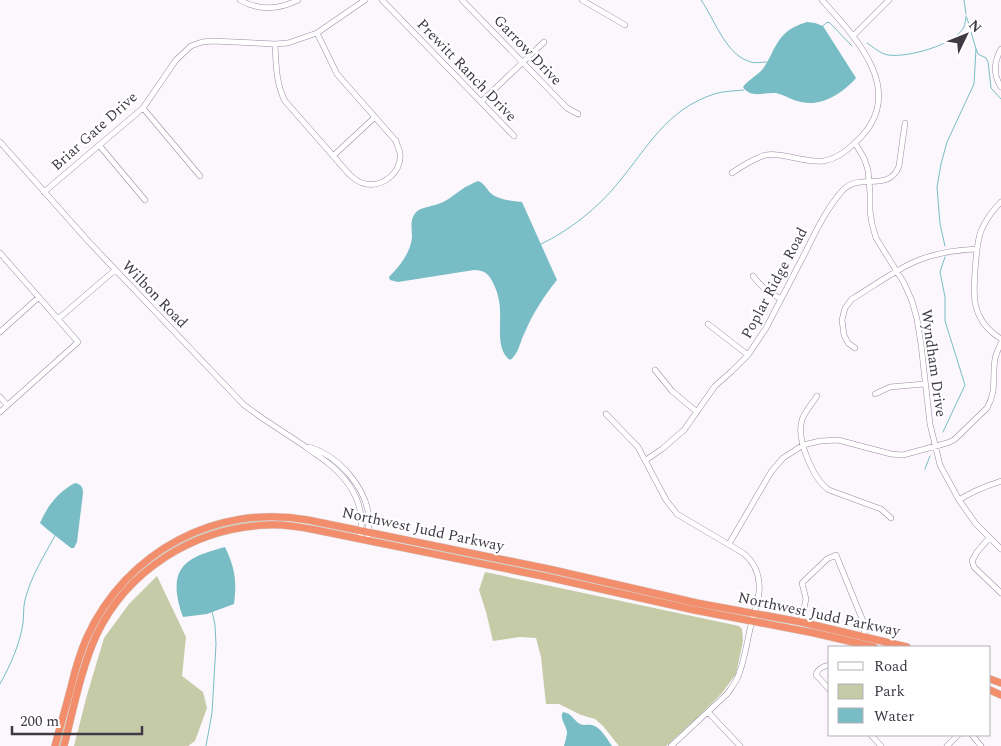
<svg xmlns="http://www.w3.org/2000/svg" width="1001" height="746" font-family="Spectral,serif">
<style>
.green{fill:#c6cba7}
.water{fill:#78bdc5}
.lines{fill:none;stroke-linecap:round;stroke-linejoin:round}
.stream{stroke:#78bdc5;stroke-width:1}
.minor-casing{stroke:#9a8ba2;stroke-width:6}
.highway-casing{stroke:#d5d4d6;stroke-width:8}
.minor{stroke:#fff;stroke-width:5}
.highway{stroke:#f28e6c;stroke-width:7}
.labels{text-anchor:middle;stroke-width:4.5;stroke-linejoin:round;paint-order:stroke}
.street-label{font-size:15px;fill:#403a44;stroke:#fff}
</style>
<rect width="100%" height="100%" fill="#fbf7fc"/>
<!-- green -->
<path class="green" d="M261 519 262 522 240 525 209 533 181 545 163 555 103 618 61 746H58L80 664 87 643 110 602 141 568 172 546 204 531 237 522Z
M432 549 444 550 557 573 683 602V604L432 551Z
M485 572 739 626 742 629 743 641 736 674 722 693 699 716 666 746H619L603 726 595 719 581 715 559 704H546L541 657 536 638 520 637 493 641 486 612 479 590Z
M157 576 186 637 182 676 203 692 207 708 195 741 188 746H74L87 695 104 638 129 604Z"/>
<!-- water -->
<path class="water" d="M807 22 815 23 823 26 856 78C843 93 822 107 801 102 793 101 783 94 776 93 764 92 751 99 743 87 748 80 755 77 761 71 765 67 768 60 771 55 780 36 787 28 807 22Z
M478 181C485 183 487 191 493 195 501 200 512 201 522 202L557 280C544 296 533 313 525 332 520 341 519 354 510 360 496 350 501 327 500 312 500 303 498 293 494 285 490 275 485 270 474 270L398 282 390 280 389 277C399 267 411 252 412 237 412 230 410 221 414 215 418 207 431 207 438 204 448 201 453 195 461 190 466 186 472 184 478 181Z
M75 483C81 484 83 487 83 493L77 542 74 548H71L48 530 40 523C48 505 58 492 75 483Z
M225 547C235 568 237 581 234 604L207 614 183 617C180 609 178 602 177 594 173 560 198 555 225 547Z
M563 712C572 713 573 720 580 724 584 726 588 724 592 725 601 727 607 739 612 746H564C565 742 567 736 567 732 566 725 561 721 562 714Z"/>
<g class="lines">
<!-- stream -->
<path class="stream" d="M701 0C714 18 725 53 748 61 754 64 761 62 767 62
M964 0 966 14
M967 18 976 49 978 54 986 58 988 62 991 88 1001 99
M822 27 827 22 830 23 852 46
M867 43C873 47 881 54 888 55 907 58 955 45 964 27 965 24 966 19 966 16
M541 244C569 231 599 207 618 183 648 147 666 110 714 94 723 91 735 91 744 90
M945 246 940 224 937 187 941 164 947 142 974 84 976 49
M943 432 965 385 945 321V297L940 272 945 257
M925 469 930 456
M0 684C10 666 20 644 23 623 24 615 23 608 25 600 31 576 44 556 56 534
M206 746 212 713 216 644 215 625 212 611"/>
<defs>
<path id="minor" d="M240 0C259 11 278 10 298 0
M382 0 514 136
M462 0 567 108 578 114
M582 0 625 25
M853 36 889 0
M275 44C276 64 276 84 285 101L349 174C354 179 360 183 366 184 385 187 402 171 400 153 399 149 397 145 396 141L337 74 317 33
M1001 49C994 62 993 75 1001 87
M481 102 544 42
M143 108 200 176
M0 142 89 242 244 405 262 418 306 447C313 453 321 457 328 463 353 483 366 507 360 538
M855 143 864 158 868 170 870 193V211L872 224 876 238 904 283 912 301 917 319 921 344 930 424 940 465 959 500 976 524 1001 549
M99 145 145 200
M333 156 375 117
M732 173C740 167 757 157 766 155 781 152 805 163 823 161 838 159 850 148 861 137 906 89 855 37 822 0
M44 192 143 108 176 60 191 46 202 42 213 41 275 44 288 43 317 33 365 0
M1001 202C993 210 985 221 981 231 976 243 973 289 975 302 976 307 977 312 980 317 984 326 992 333 1001 339
M0 253 78 342 0 412
M753 276C760 286 769 293 781 299
M58 319 115 270
M708 324 748 355
M0 332 39 297
M855 348 848 343 844 335 842 320 845 308 852 299C872 287 891 273 912 263 933 253 955 250 977 249
M655 370 672 391 697 412
M875 394 890 387 924 384
M817 396C812 404 805 411 802 420 796 439 813 479 829 490L881 509 891 518
M0 397 7 405
M606 414 638 447 666 500 677 514 743 553C752 560 758 570 759 583 761 596 754 611 751 625 747 641 745 658 739 674 737 681 732 687 727 694L671 746
M309 447C339 456 367 488 369 519 369 524 368 530 368 535
M646 460 662 449 684 430 715 386 732 371 748 355 766 328C779 303 792 278 805 253 816 231 826 209 843 190 860 172 889 193 899 166L905 123
M959 500C972 491 986 486 1001 481
M989 538 977 552 972 561 974 567 1001 593
M729 544 771 472 783 458 803 445 820 441 838 440 891 454 903 455 947 443 954 440 987 408C997 391 992 377 995 359 996 353 999 348 1001 343
M801 622 806 599 802 583 827 559 836 555 865 626 864 636
M830 665C823 666 818 668 816 675L830 690
M708 712 740 746
M871 735 881 746
M972 735 981 746
M947 746 958 735"/>
<path id="highway" d="M990 679 1001 683
M990 690 1001 695
M55 746C60 726 66 707 71 687 75 670 80 653 87 637 126 552 216 503 308 520L549 569 697 603 801 622 907 647
M64 746C73 711 81 669 96 636 127 570 194 528 267 525 283 524 300 527 316 530L547 577 694 610 814 633 874 647"/>
</defs>
<!-- minor casing -->
<use href="#minor" class="minor-casing"/>
<!-- highway casing -->
<use href="#highway" class="highway-casing"/>
<!-- minor -->
<use href="#minor" class="minor"/>
<!-- highway -->
<use href="#highway" class="highway"/>
</g>
<g class="labels">
<!-- street labels -->
<g class="street-label">
<text transform="translate(528 50) rotate(46)" y="5">Garrow Drive</text>
<text transform="translate(467 70) rotate(46)" y="5">Prewitt Ranch Drive</text>
<text transform="translate(94 131) rotate(-42)" y="5">Briar Gate Drive</text>
<text transform="translate(774 283) rotate(-62)" y="5">Poplar Ridge Road</text>
<text transform="translate(155 294) rotate(46)" y="5">Wilbon Road</text>
<text transform="translate(934 363) rotate(82)" y="5">Wyndham Drive</text>
<text transform="translate(423 529) rotate(12)" y="5">Northwest Judd Parkway</text>
<text transform="translate(819 614) rotate(12)" y="5">Northwest Judd Parkway</text>
</g>
</g>
<!-- legend -->
<rect x="828" y="646" width="162" height="90" fill="#ffffff" stroke="#b3b0b4"/>
<rect x="838" y="662" width="25" height="8" fill="#ffffff" stroke="#b3b0b4"/>
<text x="874" y="671" font-size="15" fill="#403a44">Road</text>
<rect x="838" y="684" width="25" height="15" fill="#c6cba7" stroke="#b3b0b4"/>
<text x="874" y="696" font-size="15" fill="#403a44">Park</text>
<rect x="838" y="708" width="25" height="15" fill="#78bdc5" stroke="#b3b0b4"/>
<text x="874" y="721" font-size="15" fill="#403a44">Water</text>
<!-- north arrow -->
<g transform="translate(966 35) rotate(47)" stroke="#ffffff" stroke-width="4" paint-order="stroke">
<path d="M0-4L9 19L0 12L-9 19Z" fill="#403a44"/>
<text y="-8" font-size="14" font-weight="bold" text-anchor="middle" fill="#403a44">N</text>
</g>
<!-- scale -->
<path d="M12 726v8h130v-8" fill="none" stroke="#403a44" stroke-width="2.5"/>
<text x="20" y="726" font-size="15" fill="#403a44" stroke="#ffffff" stroke-width="4" paint-order="stroke">200 m</text>
</svg>
